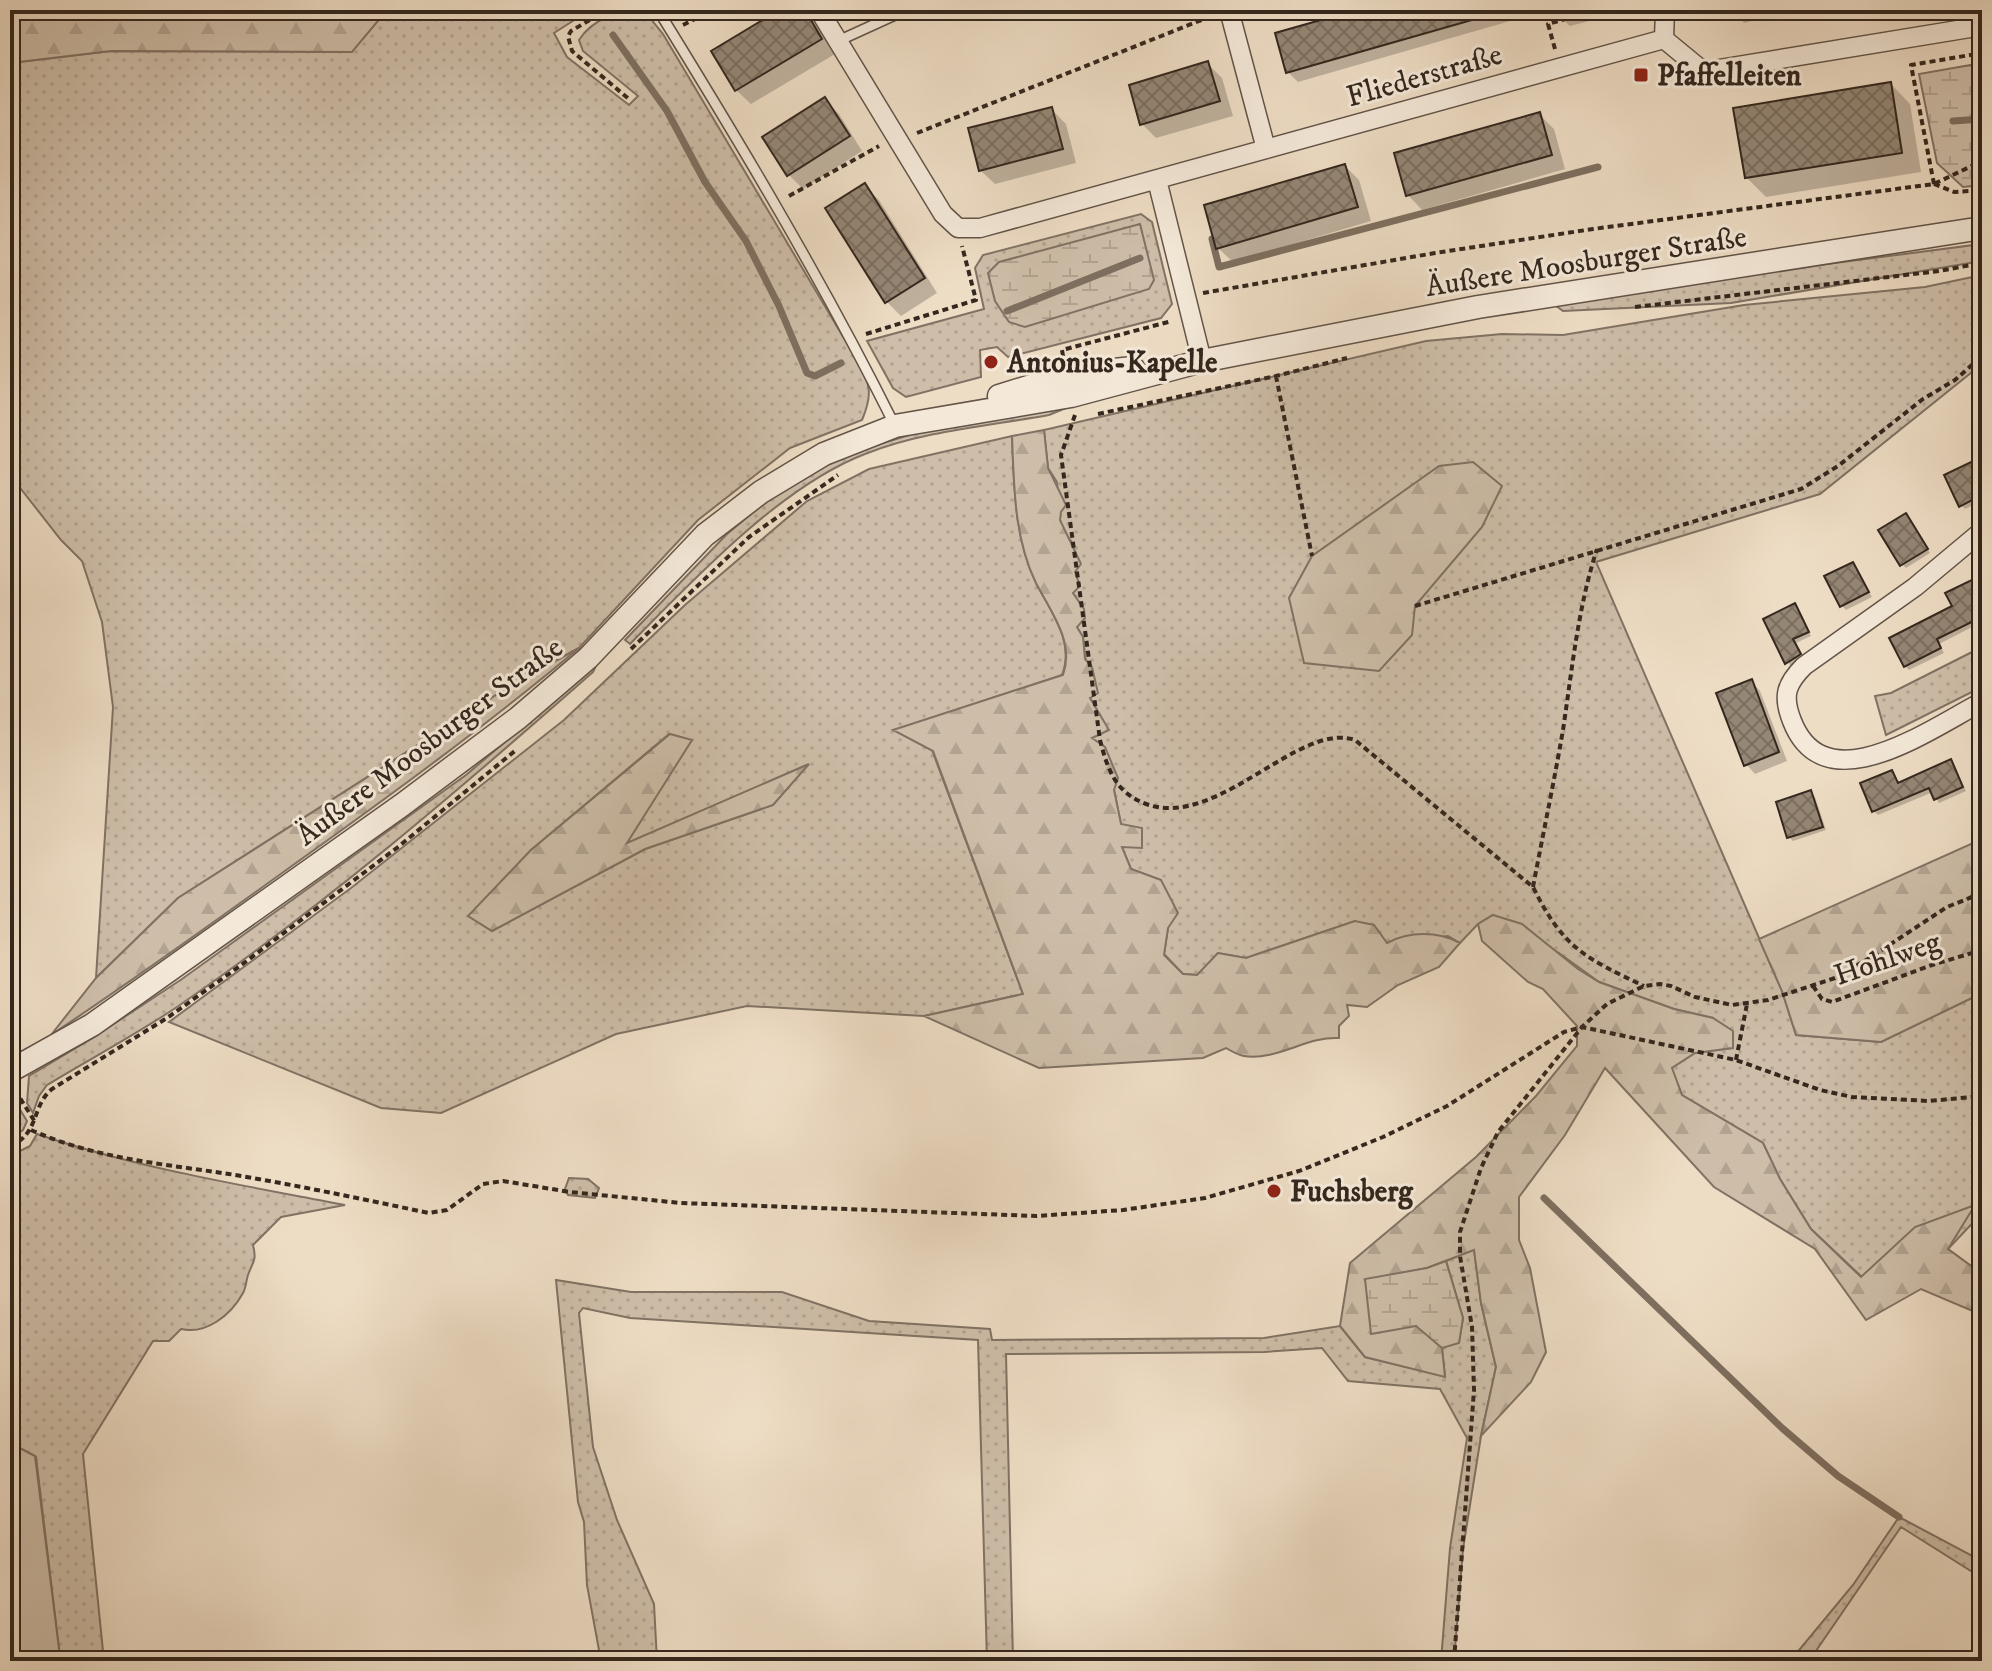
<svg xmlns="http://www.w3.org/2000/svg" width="1992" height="1671" font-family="'IM FELL DW Pica',serif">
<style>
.grass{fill:url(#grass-dots);stroke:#817264;stroke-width:2;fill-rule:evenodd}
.forest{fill:url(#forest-firs);stroke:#817264;stroke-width:2}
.wetland{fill:url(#wetland-marsh);stroke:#817264;stroke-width:2}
.pitch{fill:#cebea9;stroke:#817264;stroke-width:2}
.shadow{fill:#0003}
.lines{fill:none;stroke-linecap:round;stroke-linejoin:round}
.stream{stroke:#7e6f60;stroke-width:7}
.building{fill:url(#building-cross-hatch);stroke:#34271e;stroke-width:2}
.service-casing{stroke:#625448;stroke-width:12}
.minor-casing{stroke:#625448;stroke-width:21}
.tertiary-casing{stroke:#625448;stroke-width:25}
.path{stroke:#34271e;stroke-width:4;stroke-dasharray:6 4;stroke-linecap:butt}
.service{stroke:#f4e9d9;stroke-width:9}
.minor{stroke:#f4e9d9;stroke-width:18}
.tertiary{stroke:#f4e9d9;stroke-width:22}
.poi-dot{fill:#8f2418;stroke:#f4e9d9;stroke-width:3}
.labels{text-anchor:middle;stroke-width:6;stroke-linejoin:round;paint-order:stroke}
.street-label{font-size:30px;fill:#34271e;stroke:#f4e9d9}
.poi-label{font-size:30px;font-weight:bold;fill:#34271e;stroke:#f4e9d9;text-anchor:start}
</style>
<defs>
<pattern id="grass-dots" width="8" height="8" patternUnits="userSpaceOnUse" patternTransform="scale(2)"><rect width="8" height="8" fill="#cebea9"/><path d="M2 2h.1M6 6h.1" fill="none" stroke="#b2a391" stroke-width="1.8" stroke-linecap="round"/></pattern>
<pattern id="forest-firs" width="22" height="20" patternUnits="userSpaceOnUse" patternTransform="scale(2)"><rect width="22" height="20" fill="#cebea9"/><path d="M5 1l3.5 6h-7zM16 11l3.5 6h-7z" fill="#b2a391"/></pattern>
<pattern id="wetland-marsh" width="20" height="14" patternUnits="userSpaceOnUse" patternTransform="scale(2)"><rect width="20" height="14" fill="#cebea9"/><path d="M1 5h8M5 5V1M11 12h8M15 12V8" fill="none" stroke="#b2a391"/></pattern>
<pattern id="building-cross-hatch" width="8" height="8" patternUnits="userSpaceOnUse" patternTransform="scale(2)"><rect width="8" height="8" fill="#958675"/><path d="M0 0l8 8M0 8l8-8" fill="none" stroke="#7a6e5f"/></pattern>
</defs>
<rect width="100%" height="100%" fill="#eeddc5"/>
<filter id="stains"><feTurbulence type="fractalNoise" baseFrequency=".0025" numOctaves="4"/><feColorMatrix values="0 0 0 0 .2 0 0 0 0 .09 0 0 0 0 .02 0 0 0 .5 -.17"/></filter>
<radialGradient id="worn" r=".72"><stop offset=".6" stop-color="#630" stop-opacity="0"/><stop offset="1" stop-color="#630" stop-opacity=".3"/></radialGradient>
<!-- grass -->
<path class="grass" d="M387 10H590L554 33 567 57 629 105 638 96 583 51 579 40C591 21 624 4 646 13L663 34 851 350C867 380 876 387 862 420L790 448 698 520 579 648 510 686 178 898 96 978 113 707 102 622 82 561 61 540 10 475V63L111 51 351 52Z
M1141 214 1152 222 1172 304 1161 318 1008 357 997 347 980 350 981 377 906 397 893 388 867 341 984 309 975 268 983 255Z
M1982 244V260L1970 263 1731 303 1563 311 1548 300Z
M1982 275V364L1820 494 1596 562 1782 991 1796 1035 1881 1042 1982 993V1213L1948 1249 1982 1274 1929 1279 1862 1277 1811 1229 1780 1179 1763 1143 1682 1095 1671 1068 1695 1053 1732 1048 1713 1018 1674 1009 1599 982 1559 953 1493 915 1478 924 1460 943 1448 936 1387 943 1355 921 1246 958 1218 953 1198 975 1183 974 1164 954 1168 928 1161 880 1131 869 1121 846V824L1114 790 1091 738 1108 729 1090 698 1083 637 1076 626 1073 593 1075 572 1071 541 1064 532 1060 520 1057 482 1048 468 1044 430 1426 341 1502 334 1563 335 1744 305 1925 287Z
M1066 408 1049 415C988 426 923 431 865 454 781 486 693 580 630 644L625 640 727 534 779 491 844 455 916 433Z
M1012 436C1014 485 1014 538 1036 583 1051 612 1075 642 1062 675L894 730 932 750 1023 994 924 1016 747 1006 616 1034 441 1113 381 1108 169 1022 351 888 564 720 685 605 807 501 869 469ZM669 734 691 740 626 844 807 765 773 805 645 849 492 931 469 916 531 850Z
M1982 647V687L1886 735 1875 696 1891 693Z
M597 664 593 672C459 790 324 906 177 1007 135 1035 90 1059 47 1085L39 1096 33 1113 27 1103 29 1076 91 1039 182 979 466 775Z
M10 1098H13L27 1121 23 1130 10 1139Z
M37 1134C137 1168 241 1185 345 1205L281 1217 253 1245C257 1261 253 1261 248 1275 246 1281 246 1288 243 1293 231 1315 206 1335 181 1329L169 1341H153L83 1454 104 1661H77L76 1655 60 1657 36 1457 10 1443V1156L30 1146Z
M569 1178 588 1179 599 1188 595 1198 568 1195 565 1189Z
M1474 1249 1481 1303 1496 1367 1481 1436 1463 1549 1454 1661H1441L1450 1548 1467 1438 1440 1389 1348 1381 1322 1348 1264 1352 1006 1354 1013 1661H987L978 1340 630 1318 583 1308 579 1313 593 1447 617 1520 654 1604 657 1661H601L587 1585 584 1522 578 1502 556 1280 631 1292H782L869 1321 990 1329 992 1340 1264 1338 1340 1326 1365 1357 1445 1376 1442 1348 1459 1342 1463 1318 1446 1261Z
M1899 1517 1982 1561V1578L1901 1527 1809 1661H1790L1853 1585Z"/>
<!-- forest -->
<path class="forest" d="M10 10H387L352 52 111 51 10 63Z
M1044 430 1048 468 1066 505 1061 512 1060 520 1081 564 1075 572 1080 586 1073 593 1084 609 1085 618 1077 627 1083 637 1085 659 1092 667 1098 693 1090 698 1109 730 1092 738 1105 747 1118 778 1114 790 1121 824 1142 828V848L1122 847 1131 869 1161 880 1178 913 1168 928 1164 955 1183 974 1197 975 1218 953 1246 958 1355 921 1374 925 1387 943C1409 931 1438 931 1460 943L1439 967 1398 985 1367 1007 1347 1005 1349 1016 1339 1026V1038C1307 1036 1277 1061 1244 1056 1238 1055 1231 1051 1226 1048L1203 1058 1039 1068 924 1016 1023 994 933 751 893 730 1063 675C1075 642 1051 612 1036 583 1014 538 1014 485 1012 436Z
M1473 462 1502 486 1482 527 1415 606 1412 635 1379 671 1304 663 1289 598 1312 556 1439 466Z
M579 648C486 726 388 797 289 868 210 925 132 981 51 1035L96 978 178 898 510 686Z
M670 734 692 740 627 843 809 764 773 805 645 849 492 931 468 916 531 850Z
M1982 839V887L1968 898 1982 897V993L1881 1042 1796 1035 1782 991 1759 939Z
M1493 915 1522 924 1578 969 1599 982 1674 1009 1713 1018 1733 1031V1048L1695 1053 1672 1068 1682 1095 1763 1143 1780 1179 1811 1229 1861 1277 1915 1227 1975 1205 1948 1249 1982 1274V1315L1921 1289 1866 1320 1815 1249 1714 1187 1605 1068 1565 1135 1519 1197V1240L1530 1268 1546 1352 1531 1382 1481 1436 1496 1367 1481 1303 1474 1250 1427 1268 1365 1280 1442 1348 1445 1377 1365 1357 1340 1326 1350 1263 1476 1157 1536 1096 1577 1046V1026L1543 989 1528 982 1482 941 1478 924Z"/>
<!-- wetland -->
<path class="wetland" d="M1982 63V185L1963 187 1937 163 1919 74Z
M1140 224 1154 280 1149 289 1025 327 1009 322 995 301 988 273 999 262Z
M1446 1261 1463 1318 1459 1343 1442 1348 1416 1326 1371 1334 1365 1279 1427 1268Z"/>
<!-- pitch -->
<path class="pitch" d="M10 1443 35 1456 60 1657 10 1660Z"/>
<!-- shadow -->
<path class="shadow" d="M688 10H707L696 17Z
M783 10H807L835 54 751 104 736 90Z
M1366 10H1549L1298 82 1288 72Z
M1558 10H1594L1597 19 1570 26 1559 16Z
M1734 10H1794L1744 23Z
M1208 64 1222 78 1233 116 1156 138 1142 124Z
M1891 84 1910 104 1921 172 1766 197 1747 178Z
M824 100 839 114 862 151 803 189 789 175 765 137Z
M1051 109 1066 124 1076 163 995 184 980 170Z
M1539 114 1554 129 1565 169 1422 210 1408 195Z
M1345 166 1359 180 1371 221 1233 262 1218 248Z
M864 186 879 200 937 293 901 316 887 302 828 209Z
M1970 464 1982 483V501L1965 509 1961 505Z
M1909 520 1930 553 1906 568 1902 564Z
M1853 564 1872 597 1846 610 1842 606Z
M1982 577V622L1939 644 1944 653 1909 670 1905 666Z
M1794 606 1811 636 1796 643 1803 658 1791 667 1766 620Z
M1751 681 1760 691 1787 761 1755 774 1746 764Z
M1951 762 1966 791 1939 803 1933 792 1878 815 1874 811 1863 784 1892 772 1899 784Z
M1811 793 1815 797 1826 830 1793 841 1789 837Z"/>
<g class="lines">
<!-- stream -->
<path class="stream" d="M613 35 667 111 705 182 746 241 779 306 807 373 815 376 841 363
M1953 121 1982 119
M1212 239 1219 267 1598 167
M1007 311 1140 258
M1544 1198 1782 1428 1838 1476 1899 1517"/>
</g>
<!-- building -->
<path class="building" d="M779 10H805L822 39 735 91 711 51Z
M1356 10H1486V16L1286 73 1275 33Z
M1208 61 1220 101 1140 125 1129 85Z
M1891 82 1902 153 1745 178 1733 108Z
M825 97 850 136 787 176 762 137Z
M1052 107 1063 149 979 171 968 128Z
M1540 112 1552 155 1406 196 1394 153Z
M1345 164 1358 207 1216 249 1204 205Z
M865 183 925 278 885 303 825 208Z
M1971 462 1982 484V495L1959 507 1944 475Z
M1906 513 1928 549 1900 566 1878 530Z
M1853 562 1869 592 1840 607 1824 576Z
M1982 575V617L1937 639 1941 648 1904 667 1889 638 1952 606 1945 593Z
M1795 603 1809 632 1793 639 1801 654 1785 664 1763 619Z
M1752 679 1779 752 1744 766 1716 693Z
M1951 759 1963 787 1934 800 1929 788 1872 812 1860 783 1892 770 1898 783Z
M1811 790 1823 827 1787 838 1776 802Z"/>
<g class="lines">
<defs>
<path id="service" d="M658 10C742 146 824 283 895 426
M838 41 906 10"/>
<path id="minor" d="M819 10 943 214 958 228H980L1664 39 1698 67 1707 71 1982 26
M1229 10 1266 149
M1664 39 1665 10
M1157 180 1202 361
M1982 531 1915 587 1804 666C1786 684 1782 696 1792 721 1825 806 1931 728 1982 702"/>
<path id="tertiary" d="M999 396 1067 375 1133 368
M10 1071 92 1025 402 805 518 718 588 658 705 535 761 492 824 454 895 426 1071 396 1202 361 1478 307 1982 228"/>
</defs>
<!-- service casing -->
<use href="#service" class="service-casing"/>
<!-- minor casing -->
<use href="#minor" class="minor-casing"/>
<!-- tertiary casing -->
<use href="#tertiary" class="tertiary-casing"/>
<!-- path -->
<path class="path" d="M607 10 571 31 568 36 572 51 630 100
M683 25 713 10
M1555 49 1548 24 1597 10
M917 133 1209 17
M1934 184 1911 65 1982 53
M1934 184 1954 192 1982 190
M789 196 879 146
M1203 293 1435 253 1593 229 1934 184 1982 161
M1635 307 1939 271 1982 263
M866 334 976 300 962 246
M1063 356 1062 350 1172 321
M1276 376 1312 556
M1098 414 1276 376 1347 358
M1075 415 1061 455 1100 740C1108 771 1116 794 1149 805 1220 827 1299 721 1355 740L1533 887C1563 948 1585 958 1644 986
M1415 606 1801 489 1838 466 1923 399 1955 380 1982 356
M631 649 749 537 838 475
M1533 887C1543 834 1554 782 1563 730 1572 670 1578 607 1597 549
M1813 986 1822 999 1832 1002 1932 965 1982 950
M1736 1060 1747 1004
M15 1090 35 1122
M31 1130C93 1158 163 1164 229 1174 296 1185 362 1199 429 1213L447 1210 483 1184 503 1181 570 1192 681 1203 1036 1216 1123 1210 1205 1198 1299 1171 1383 1137 1447 1106 1564 1032 1582 1027 1736 1060 1820 1090 1852 1097 1929 1101 1982 1096
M10 1146C40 1134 31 1106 52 1089L167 1018 240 966 398 847 516 750
M1454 1661 1474 1390 1472 1327 1460 1256V1232L1481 1168 1498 1132 1582 1027 1607 1004 1644 986 1660 984 1671 986 1695 997 1732 1005 1768 1000 1835 978 1868 959 1947 907 1982 893"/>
<!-- service -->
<use href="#service" class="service"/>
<!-- minor -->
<use href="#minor" class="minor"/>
<!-- tertiary -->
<use href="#tertiary" class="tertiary"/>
</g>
<!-- markers -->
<g class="poi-dot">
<rect x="1633" y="67" width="16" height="16" rx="4"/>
<circle cx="991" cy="362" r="8"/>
<circle cx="1274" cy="1191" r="8"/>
</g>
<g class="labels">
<!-- street labels -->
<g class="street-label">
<text transform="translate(1424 75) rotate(-16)" y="10">Fliederstraße</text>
<text transform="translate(1586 261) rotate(-9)" y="10">Äußere Moosburger Straße</text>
<text transform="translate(429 741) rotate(-37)" y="10">Äußere Moosburger Straße</text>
<text transform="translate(1887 958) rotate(-19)" y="10">Hohlweg</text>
</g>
<!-- poi labels -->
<g class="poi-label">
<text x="1657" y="85">Pfaffelleiten</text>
<text x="1007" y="372">Antonius-Kapelle</text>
<text x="1290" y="1201">Fuchsberg</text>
</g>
</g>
<!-- margin -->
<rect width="1992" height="1671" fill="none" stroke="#eeddc5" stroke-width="40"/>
<rect x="12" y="12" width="1968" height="1647" fill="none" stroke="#34271e" stroke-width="4"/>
<rect x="20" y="20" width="1952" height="1631" fill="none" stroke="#34271e" stroke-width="2"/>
<rect width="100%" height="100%" filter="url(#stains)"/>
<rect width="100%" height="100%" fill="url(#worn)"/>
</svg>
